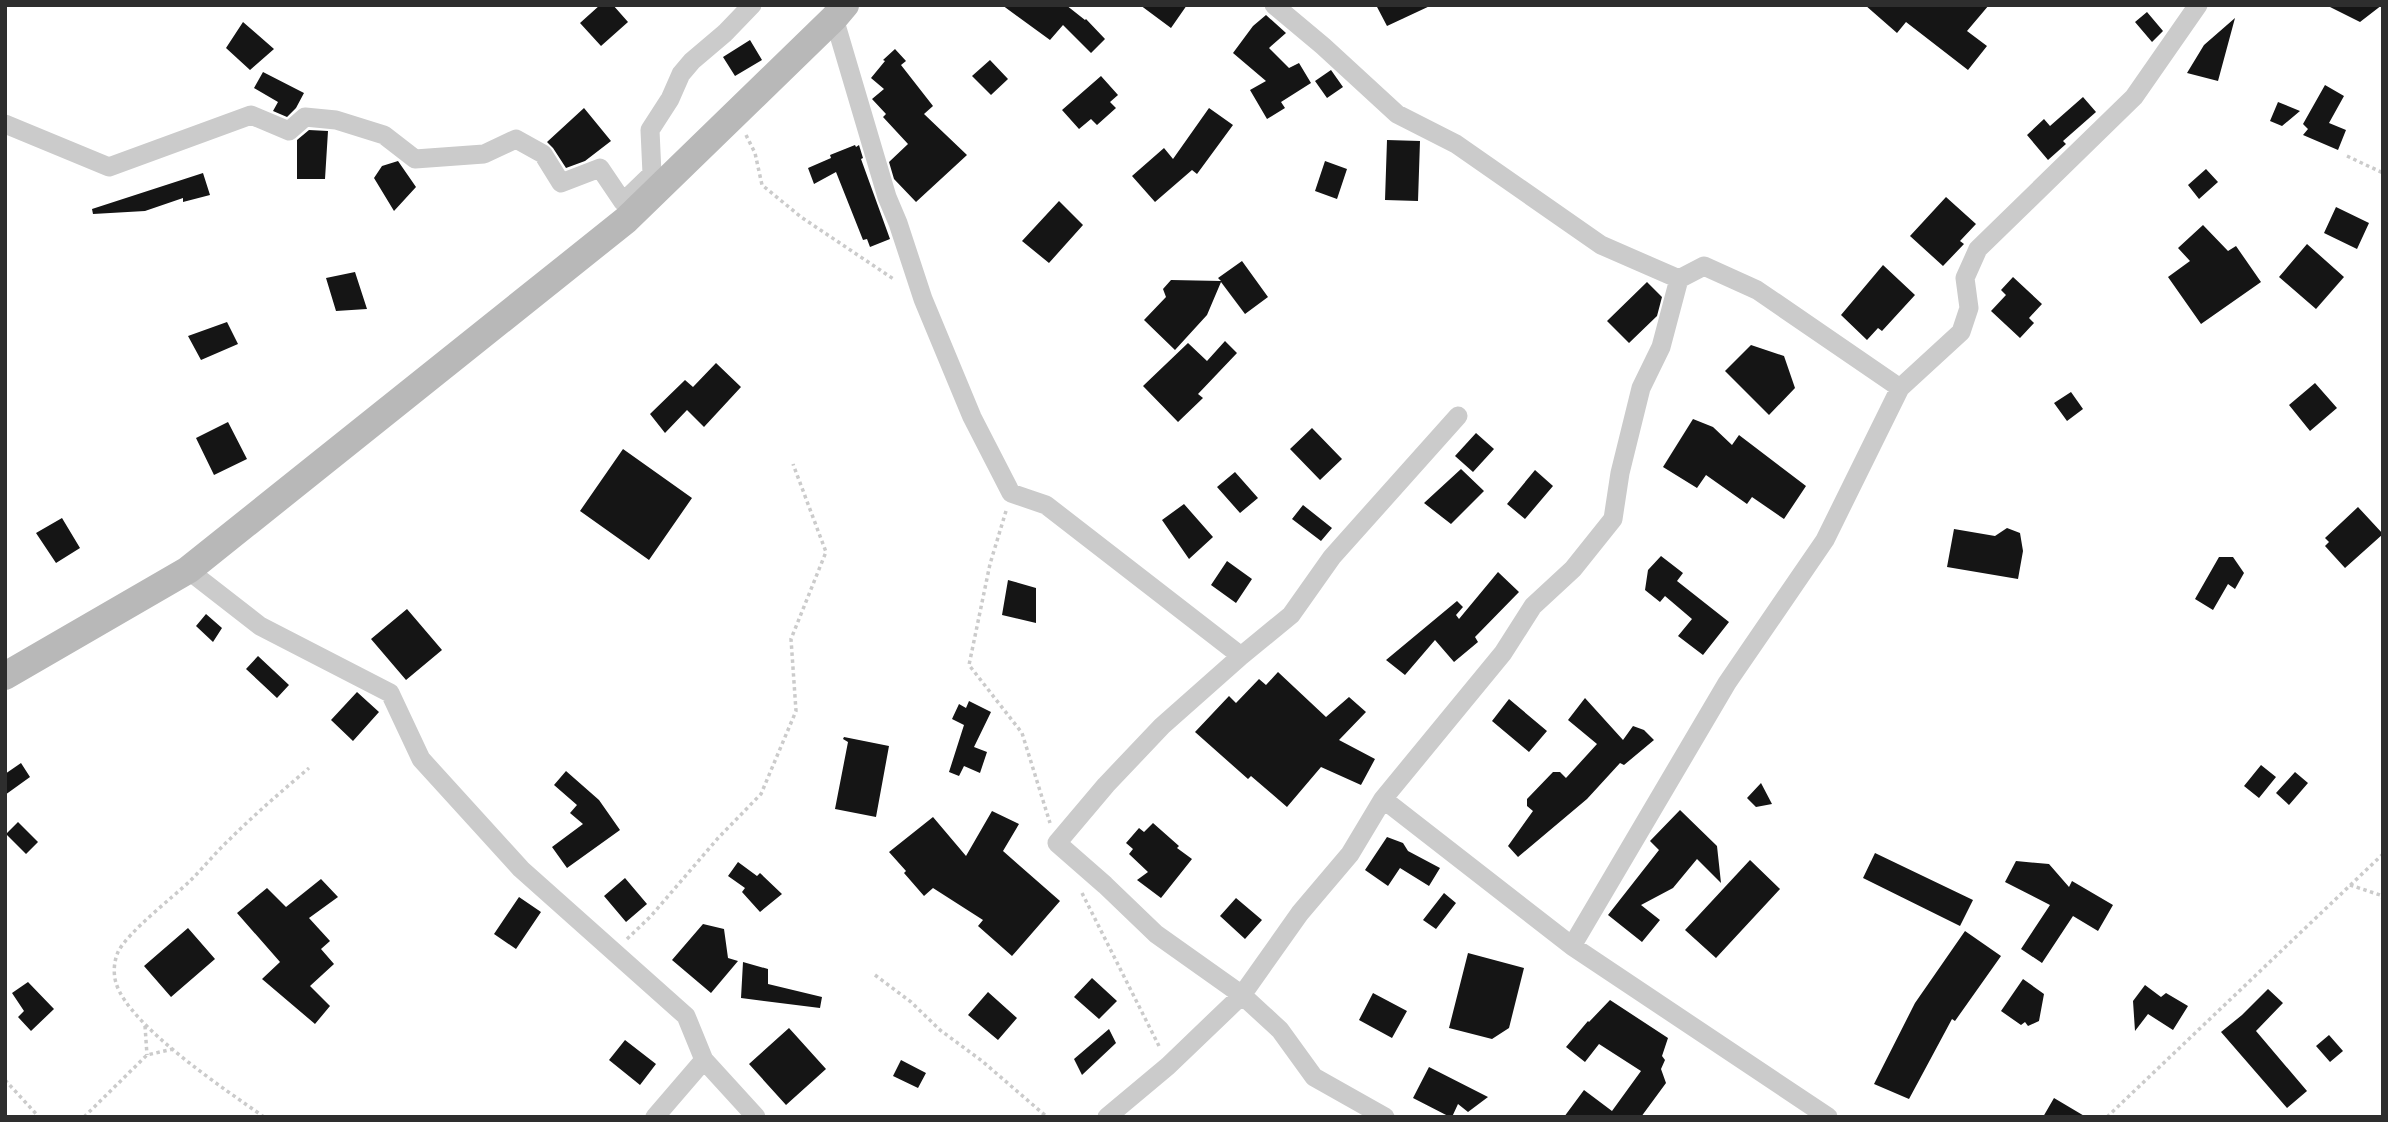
<svg xmlns="http://www.w3.org/2000/svg" width="2388" height="1122" font-family="'Asap Condensed',sans-serif">
<style>
.building{fill:#151515}
.lines{fill:none;stroke-linecap:round;stroke-linejoin:round}
.path{stroke:#cbcbcb;stroke-width:3.5;stroke-dasharray:3.5 3.5;stroke-linecap:butt}
.minor{stroke:#cbcbcb;stroke-width:19}
.secondary{stroke:#b8b8b8;stroke-width:28}
</style>
<rect width="100%" height="100%" fill="#fff"/>
<!-- building -->
<path class="building" d="M600 5H613L628 22 601 46 580 23Z
M1002 5H1066L1085 20 1086 19 1105 39 1091 53 1063 25 1050 40Z
M1140 5H1187L1171 28Z
M1376 5H1432L1387 26Z
M1865 5H1989L1967 31 1987 46 1968 70 1906 22 1897 33Z
M2326 5H2382L2360 22Z
M2147 12 2163 31 2152 42 2135 22Z
M1266 15 1286 33 1269 48 1289 68 1299 63 1311 83 1281 102 1285 108 1267 119 1250 90 1266 81 1233 53 1253 26Z
M2235 18 2218 81 2187 73 2204 45Z
M243 22 274 49 250 70 226 48Z
M750 40 762 60 735 76 723 57Z
M895 49 906 61 901 65 933 106 924 114 967 155 916 202 894 179 889 162 908 144 883 117 886 114 872 99 884 89 871 78 885 61 883 60Z
M990 60 1008 79 991 95 972 76Z
M1331 70 1343 87 1327 98 1315 81Z
M263 72 304 93 296 108 287 117 273 111 278 102 254 88Z
M1101 76 1118 95 1110 102 1116 108 1097 125 1091 119 1079 129 1062 110Z
M2325 85 2344 96 2329 123 2346 130 2338 150 2303 135 2308 129 2303 124Z
M2083 97 2096 112 2063 141 2066 144 2048 160 2027 135 2044 119 2050 126Z
M2278 102 2300 111 2282 126 2270 121Z
M584 108 611 141 585 161 566 168 553 148 547 142Z
M1209 108 1233 125 1197 174 1192 170 1155 202 1132 176 1164 148 1173 159Z
M309 130 328 131 325 179H297V140Z
M1387 140 1420 141 1418 201 1385 200Z
M855 145 856 147 859 145 863 158 861 159 890 239 870 247 867 239 863 240 836 172 814 184 808 168 831 158 830 155Z
M398 161 416 187 394 211 374 178 382 166Z
M1325 161 1347 169 1337 199 1315 191Z
M2206 169 2218 182 2199 199 2188 185Z
M203 173 210 195 183 202V198L145 211 93 214 92 209Z
M1946 197 1976 224 1960 241 1964 244 1943 266 1910 236Z
M1059 201 1083 225 1049 263 1022 241Z
M2336 207 2369 223 2357 249 2324 233Z
M2203 225 2228 251 2236 246 2261 282 2201 324 2168 277 2190 261 2178 248Z
M2307 244 2344 277 2316 309 2279 277Z
M1242 261 1268 297 1245 314 1221 282 1207 315 1175 350 1144 320 1166 297 1163 289 1171 280 1221 281 1218 278Z
M1883 265 1915 295 1882 331 1878 328 1867 340 1841 315Z
M355 272 367 309 336 311 326 278Z
M2013 277 2042 304 2029 318 2034 323 2020 338 1991 311 2006 295 2001 290Z
M1647 282 1662 297 1657 316 1629 343 1607 321Z
M227 322 238 344 201 360 188 336Z
M1225 341 1237 353 1198 394 1203 398 1178 422 1143 386 1188 343 1207 361Z
M1751 345 1784 356 1795 388 1769 415 1725 371Z
M716 363 741 387 704 427 687 410 665 433 650 414 685 380 693 387Z
M2315 383 2337 408 2310 431 2289 405Z
M2071 392 2083 409 2067 421 2054 403Z
M1693 419 1713 427 1732 445 1739 435 1806 486 1784 519 1752 497 1747 504 1706 475 1697 488 1663 467Z
M228 422 247 459 214 475 196 438Z
M1312 428 1342 459 1320 480 1290 449Z
M1476 433 1494 449 1473 472 1455 456Z
M623 449 692 498 649 560 580 511Z
M1461 469 1484 491 1451 524 1424 503Z
M1535 470 1553 486 1525 519 1507 504Z
M1235 472 1258 498 1240 513 1217 487Z
M1184 504 1213 537 1189 559 1162 520Z
M1303 505 1332 528 1321 541 1292 519Z
M2358 507 2383 534 2345 568 2325 546 2329 542 2325 538Z
M62 518 80 548 56 563 36 533Z
M2007 528 2020 533 2023 551 2018 579 1947 567 1954 529 1995 536Z
M1661 556 1683 573 1677 581 1729 622 1703 655 1678 636 1692 619 1665 596 1660 602 1645 590 1648 570Z
M2219 557H2233L2244 573 2235 589 2228 584 2213 610 2195 599Z
M1227 561 1252 579 1236 603 1211 585Z
M1498 572 1519 592 1475 637 1478 642 1454 662 1435 640 1405 675 1386 660 1457 601 1463 607 1456 615 1459 619Z
M1008 580 1036 588V623L1002 615Z
M407 609 442 650 406 680 371 639Z
M206 614 222 628 213 642 196 626Z
M258 656 289 685 277 698 246 669Z
M1278 672 1326 717 1349 697 1366 712 1339 740 1375 759 1361 785 1321 767 1287 807 1251 776 1248 779 1195 732 1229 696 1236 703 1259 679 1266 685Z
M357 692 379 712 353 741 331 720Z
M1585 698 1623 740 1633 726 1644 730 1654 740 1624 765 1620 763 1587 799 1518 857 1508 846 1533 811 1527 806V799L1553 772H1560L1566 778 1597 744 1568 720Z
M1509 699 1547 731 1529 752 1492 721Z
M969 701 991 712 974 747 987 752 980 773 964 766 959 776 949 772 964 725 952 719 959 704 966 708Z
M844 737 889 746 876 817 835 809 848 742 843 739Z
M21 763 30 777 5 795V774Z
M2261 765 2276 777 2259 798 2244 786Z
M566 771 599 800 620 830 567 868 552 847 583 824 570 813 577 805 554 785Z
M2295 772 2308 783 2289 805 2276 793Z
M1761 783 1772 804 1756 807 1747 798Z
M1680 810 1717 846 1721 883 1697 859 1673 888 1641 905 1660 920 1642 942 1608 915 1659 850 1650 841Z
M992 811 1019 824 1003 851 1060 901 1012 956 978 926 983 920 933 888 924 896 904 873 906 871 889 852 933 817 966 856Z
M18 822 38 842 26 854 6 834Z
M1153 823 1179 846 1177 848 1192 859 1161 898 1137 880 1148 872 1129 854 1133 849 1126 843 1139 828 1144 832Z
M1387 837 1403 843 1408 851 1440 868 1429 886 1400 868 1388 886 1365 870Z
M1875 853 1973 900 1960 926 1863 878Z
M1750 860 1780 889 1716 958 1685 930Z
M2016 861 2049 864 2069 887 2072 881 2113 905 2098 931 2073 916 2042 963 2021 949 2050 905 2005 882Z
M738 862 757 876 760 873 782 894 760 912 742 892 745 888 728 876Z
M625 878 647 904 626 922 604 896Z
M321 879 338 897 309 918 330 941 321 949 334 964 310 986 330 1006 315 1024 262 979 280 962 237 913 267 888 286 907Z
M1444 893 1456 903 1436 929 1423 920Z
M519 897 541 912 516 949 494 934Z
M1236 898 1262 920 1245 939 1220 916Z
M703 924 724 929 728 958 738 961 711 993 672 960Z
M188 928 215 959 171 997 144 966Z
M1965 931 2001 956 1955 1021 1952 1019 1909 1099 1874 1084 1915 1003Z
M1468 953 1524 968 1509 1028 1492 1039 1449 1028Z
M743 962 768 969V984L822 997 820 1008 741 998Z
M1092 978 1117 1001 1099 1019 1074 997Z
M2023 979 2044 994 2039 1021 2028 1026 2025 1022 2021 1025 2001 1011Z
M28 982 54 1009 31 1031 18 1017 24 1011 12 993Z
M2145 985 2161 997 2166 993 2188 1006 2173 1030 2148 1014 2135 1031 2133 1001Z
M2268 989 2283 1003 2256 1031 2307 1091 2287 1108 2221 1032 2242 1015Z
M988 992 1017 1018 998 1040 968 1015Z
M1373 993 1407 1011 1392 1038 1359 1020Z
M1610 1000 1668 1038 1662 1056 1665 1060 1661 1069 1666 1083 1641 1117H1564L1584 1090 1612 1111 1641 1071 1599 1044 1585 1062 1566 1047 1588 1021 1589 1022Z
M789 1028 826 1069 786 1105 749 1064Z
M1109 1029 1116 1043 1082 1075 1074 1059Z
M2329 1035 2343 1051 2330 1062 2316 1046Z
M625 1040 656 1064 640 1085 609 1060Z
M901 1060 926 1073 918 1088 893 1076Z
M1429 1067 1488 1097 1468 1112 1458 1104 1452 1117H1450L1413 1098Z
M2054 1098 2086 1117H2043Z"/>
<g class="lines">
<!-- path -->
<path class="path" d="M746 135 755 153 762 185 801 217 895 280
M2347 156 2383 173
M1006 511 990 564 969 665 1022 733 1050 823
M2350 885 2380 895 2383 899
M1082 893 1159 1046
M627 939 651 916 719 837 761 794 796 711 791 639 826 552 793 464
M875 975 911 1002 940 1030 982 1061 1047 1117
M145 1026 147 1055
M5 1080 39 1117
M84 1117 147 1055 173 1049
M264 1117C226 1090 129 1026 116 983 113 973 114 961 118 952 128 932 172 898 190 881 204 867 216 852 230 839 255 814 282 791 309 768
M2107 1117 2383 854"/>
<!-- minor -->
<path class="minor" d="M1274 5 1323 46 1397 114 1456 144 1601 245 1679 279
M834 18 887 197 898 223 923 299 972 417 1011 493 1046 505 1241 656 1162 726 1106 785 1057 843 1105 885 1156 934 1242 995 1280 1030 1314 1077 1385 1117
M5 124 109 167 251 115 289 131 305 117 336 120 384 135 415 159 484 154 516 139 543 154 561 183 600 168 623 202 652 174 650 130 670 99 681 74 692 61 725 33 752 5
M188 570 260 626 390 693 421 759 521 869 686 1016 704 1060 655 1117
M1241 656 1291 615 1332 557 1458 416
M1383 799 1572 946 1828 1117
M1572 946 1727 683 1825 540 1900 388 1961 332 1969 308 1965 278 1978 249 2134 97 2198 5
M704 1060 756 1117
M1107 1117 1168 1066 1242 995 1300 913 1350 854 1383 799 1503 653 1533 606 1573 569 1613 519 1620 473 1641 388 1661 347 1679 279 1704 266 1757 290 1900 388"/>
<!-- secondary -->
<path class="secondary" d="M5 676 188 570 626 220 834 18 845 5"/>
</g>
<!-- border -->
<rect width="2388" height="1122" fill="none" stroke="#2e2e2e" stroke-width="14"/>
</svg>
